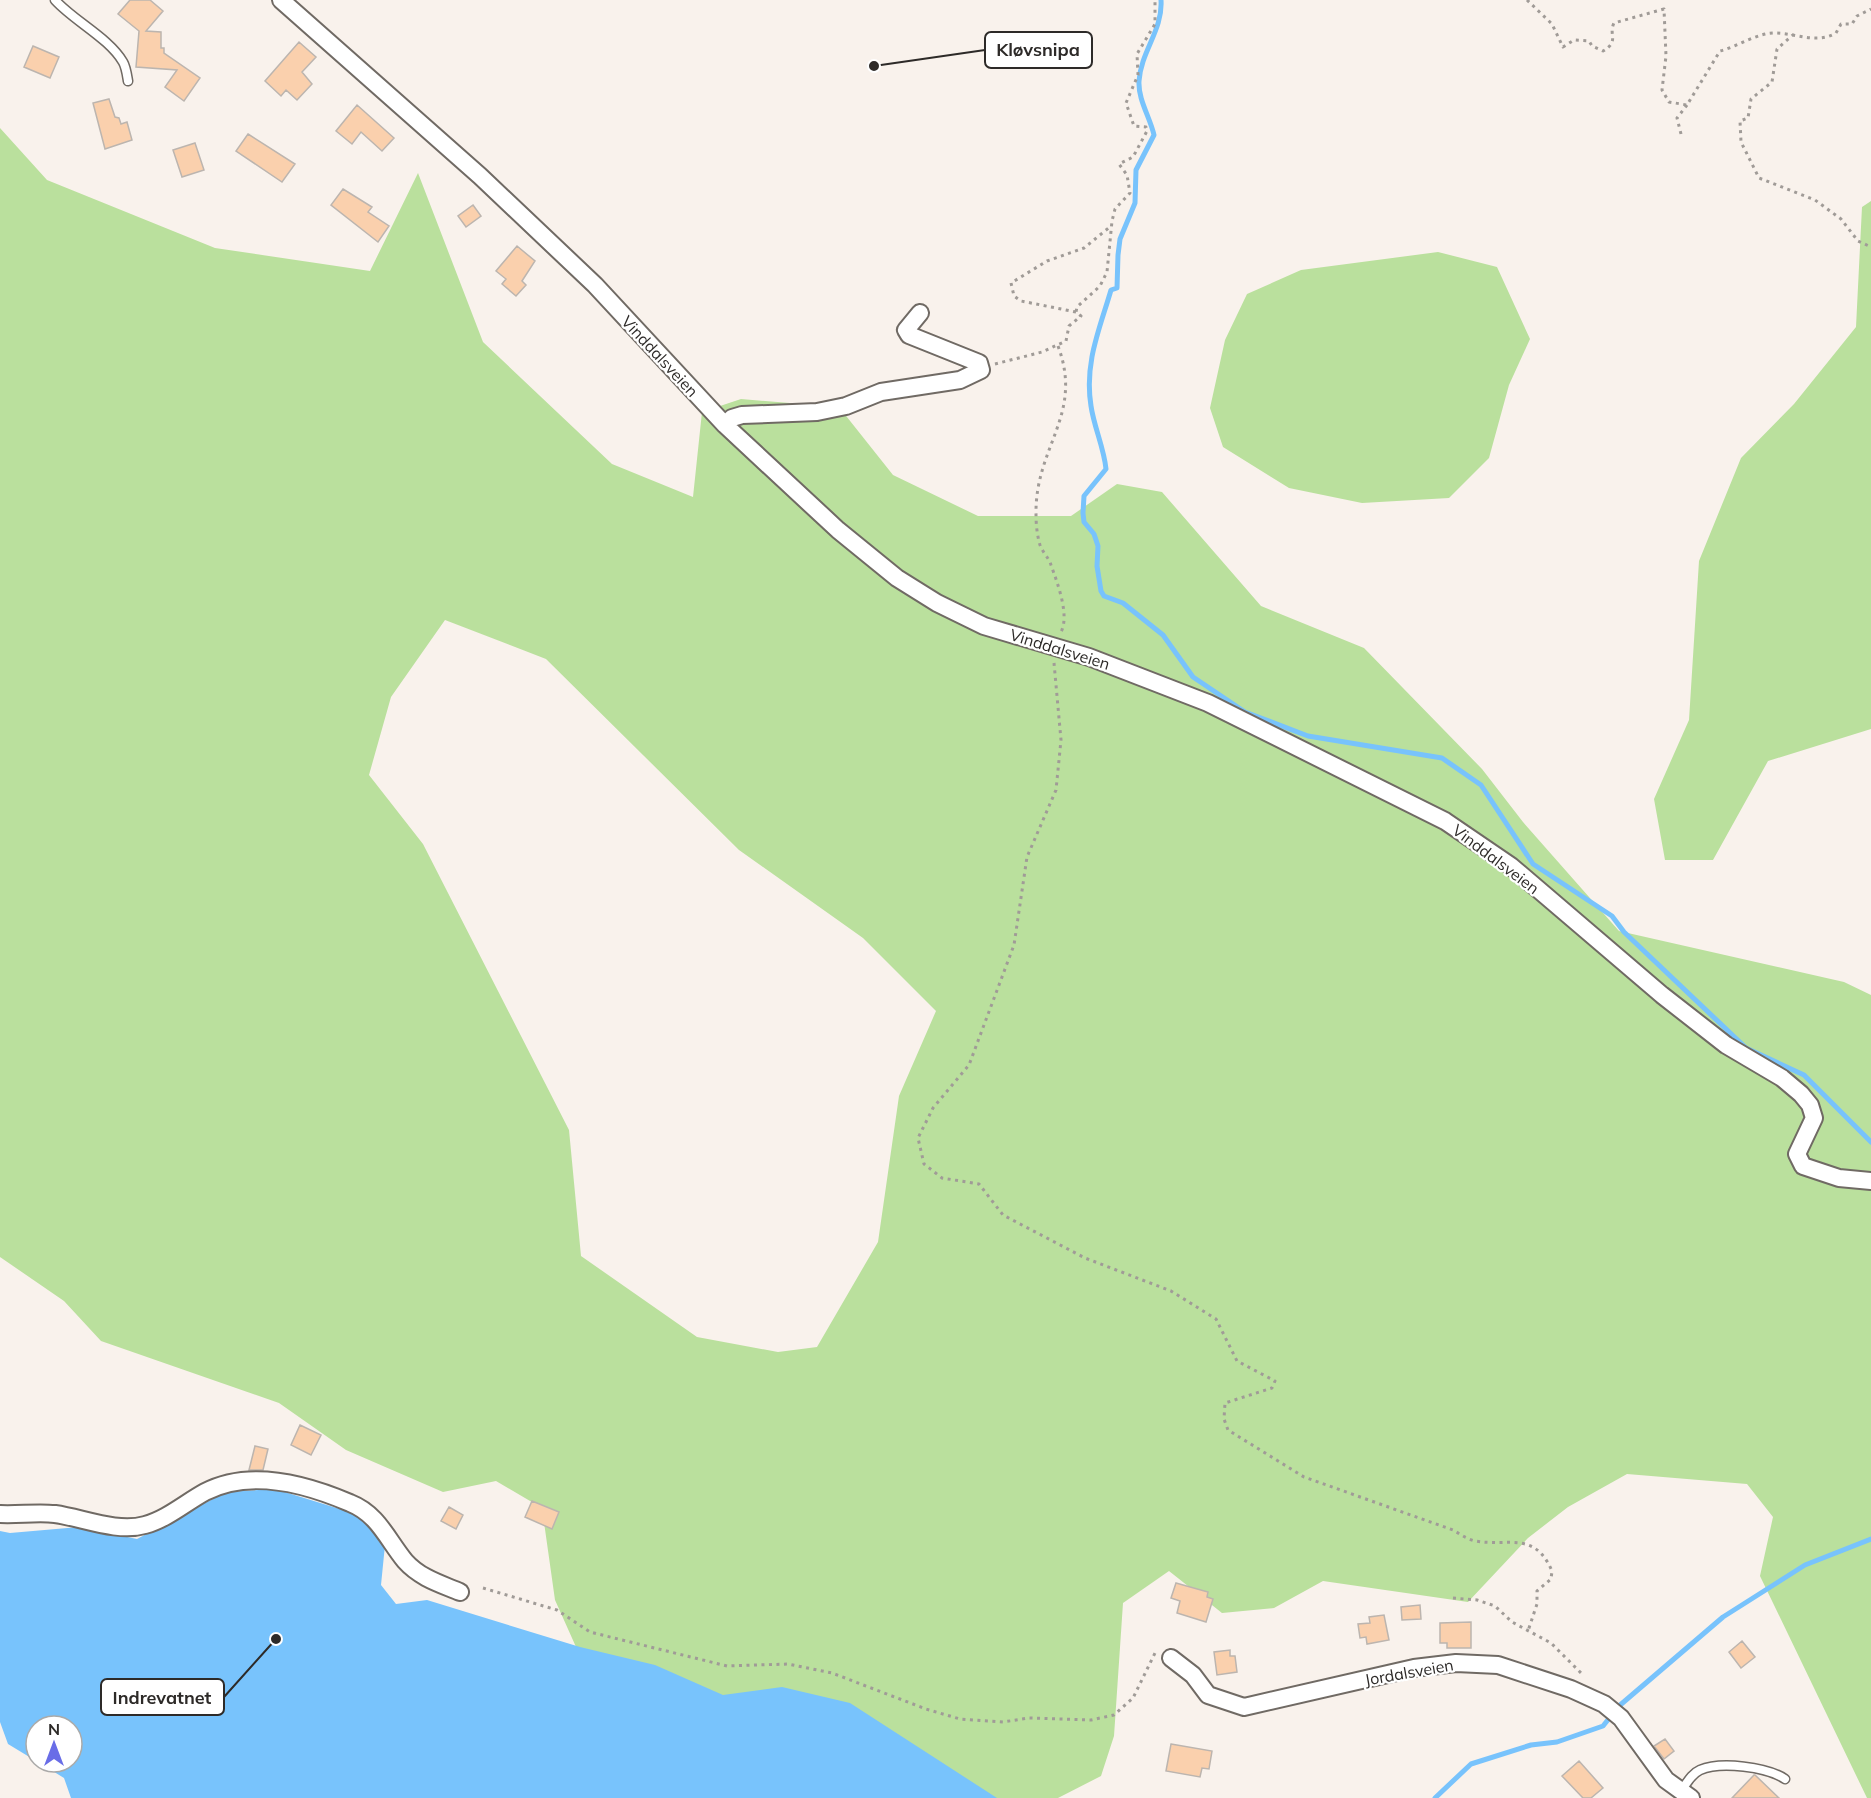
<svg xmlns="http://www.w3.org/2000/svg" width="1871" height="1798" font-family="Mulish,sans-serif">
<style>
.green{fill:#bae09d;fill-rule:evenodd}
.water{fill:#78c3fc}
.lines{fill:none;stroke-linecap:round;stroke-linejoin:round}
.stream{stroke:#78c3fc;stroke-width:5}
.building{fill:#fad0ad;stroke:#bcb5af;stroke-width:1.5}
.lane-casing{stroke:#706a64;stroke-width:11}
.street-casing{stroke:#706a64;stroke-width:20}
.path{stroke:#a09b97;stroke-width:3;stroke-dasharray:3 4.5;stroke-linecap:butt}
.lane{stroke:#fff;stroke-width:8}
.street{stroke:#fff;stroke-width:16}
.labels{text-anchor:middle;stroke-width:4.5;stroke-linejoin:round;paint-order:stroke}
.street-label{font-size:16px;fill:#2d2a28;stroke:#fff}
.leader{fill:none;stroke:#2d2a28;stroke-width:2}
.callout-dot{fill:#2d2a28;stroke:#fff;stroke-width:2}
.callout{fill:#fff;stroke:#2d2a28;stroke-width:2}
.callout-label{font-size:18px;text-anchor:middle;font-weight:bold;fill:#2d2a28}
</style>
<rect width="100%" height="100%" fill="#f9f2ec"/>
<!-- green -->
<path class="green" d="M0 128 47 180 215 248 370 271 418 173 483 342 612 464 693 497 702 412 741 399 839 407 893 475 978 516H1071L1117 484 1162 492 1261 606 1364 648 1482 769 1523 822 1619 931 1844 982 1871 995V1798H1867L1760 1576 1773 1517 1747 1484 1627 1474 1568 1507 1528 1538 1468 1602 1323 1581 1274 1608 1222 1613 1169 1571 1123 1603 1114 1736 1101 1776 1058 1798H960L589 1676 555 1600 542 1508 496 1481 443 1492 346 1450 279 1403 101 1341 64 1301 0 1257ZM445 620 546 659 739 850 863 938 936 1011 899 1096 878 1242 817 1347 778 1352 697 1337 581 1256 569 1130 423 844 369 775 391 697Z
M1871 201V729L1768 761 1713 860H1665L1654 799 1689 720 1699 561 1741 458 1794 404 1856 327 1862 207Z
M1438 252 1497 267 1530 339 1509 385 1489 458 1449 498 1362 503 1289 488 1223 447 1210 408 1225 340 1247 294 1301 270Z"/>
<!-- water -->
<path class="water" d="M275 1489 356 1514 385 1545 381 1585 396 1604 427 1600 580 1647 655 1665 723 1695 782 1687 850 1703 997 1798H71L64 1778 38 1762H72V1726H36V1761L8 1744 0 1722V1531L10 1533 79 1527 137 1539 226 1492Z"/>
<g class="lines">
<!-- stream -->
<path class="stream" d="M1161 0C1163 30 1141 51 1139 81 1138 100 1150 117 1154 135L1136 170 1135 203 1120 239 1118 255 1117 288 1111 290C1100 328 1084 363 1091 406 1094 427 1104 448 1106 469L1084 496 1083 513 1084 522 1094 534 1098 546 1097 566 1101 591 1104 596 1123 603 1163 635 1193 677 1245 712 1308 736 1442 758 1481 785 1533 864 1612 916 1624 932 1746 1048 1804 1075 1871 1142
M1435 1798 1471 1764 1531 1745 1557 1742 1603 1726 1619 1706 1723 1617 1805 1565 1871 1539"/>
</g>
<!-- building -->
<path class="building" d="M130 0H150L163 11 146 31 161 32V48H164V53L200 78 184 101 165 87 177 70 136 67 139 31 118 14Z
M299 42 316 57 302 72 312 84 297 100 286 90 281 96 265 81Z
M33 46 59 57 50 78 24 67Z
M109 99 115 117 119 118 121 124 127 122 132 140 105 149 93 103Z
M357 105 394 138 382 151 361 132 352 144 336 131Z
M248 134 295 164 282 182 236 151Z
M195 143 204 170 182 177 173 150Z
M343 189 372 207 368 212 389 226 378 242 331 205Z
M473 205 481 216 466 227 458 216Z
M517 246 535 261 522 281 526 285 516 296 502 284 506 279 496 271Z
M300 1425 321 1435 311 1455 291 1445Z
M255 1446 268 1449 263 1470H249Z
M532 1501 559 1512 552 1529 525 1517Z
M449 1507 463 1515 456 1529 441 1521Z
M1176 1583 1208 1592 1207 1597 1213 1599 1206 1622 1177 1613 1180 1601 1171 1598Z
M1420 1605 1421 1619 1402 1620 1401 1607Z
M1384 1615 1389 1640 1367 1644 1366 1637 1360 1638 1358 1624 1370 1623 1369 1617Z
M1471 1622V1648H1447V1643H1440V1623Z
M1742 1641 1755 1657 1741 1668 1729 1652Z
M1230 1650V1656H1235L1237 1672 1217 1675 1214 1652Z
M1665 1739 1674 1751 1664 1759 1654 1746Z
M1171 1744 1212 1751 1209 1769 1202 1768 1200 1777 1166 1771Z
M1579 1761 1603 1788 1591 1798H1583L1562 1776Z
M1754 1775H1755L1779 1798H1732Z"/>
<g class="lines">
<defs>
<path id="lane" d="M55 0C74 21 109 38 123 62 126 67 127 75 128 81
M1681 1791C1687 1783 1691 1774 1700 1770 1721 1761 1767 1767 1785 1779"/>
<path id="street" d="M281 0 480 176 595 285 725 425 838 530 897 578 937 603 984 626 1089 657 1208 703 1445 821 1511 866 1662 995 1726 1045 1782 1078 1801 1094 1810 1105 1814 1118 1797 1154 1803 1166 1839 1178 1871 1181
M725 425 732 418 742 415 817 412 846 406 881 392 960 380 981 370 979 363 909 335 906 330 920 313
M0 1514C18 1515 37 1512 55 1514 83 1518 117 1533 145 1525 167 1519 185 1503 205 1492 249 1469 306 1484 350 1503 378 1514 387 1539 405 1561 420 1578 441 1584 460 1592
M1171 1658 1193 1675 1208 1695 1244 1707 1414 1668 1456 1663 1498 1665 1571 1689 1604 1704 1621 1718 1666 1780 1691 1798"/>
</defs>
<!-- lane casing -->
<use href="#lane" class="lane-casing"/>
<!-- street casing -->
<use href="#street" class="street-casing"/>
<!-- path -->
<path class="path" d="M1527 0 1552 24 1563 47 1574 40 1589 41 1592 46 1603 51C1620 41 1608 35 1614 23L1664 9 1666 56 1662 90 1669 102 1687 105 1720 51C1739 46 1758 32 1777 33 1798 34 1817 44 1836 33L1841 24H1852L1857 16 1871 9
M1794 34 1777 49 1772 82 1751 99 1748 118 1740 121 1741 142 1759 178 1815 200 1841 219 1858 241 1871 247
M1681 134 1677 118 1687 105
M1076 312 1021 301 1014 296 1011 283 1047 261 1084 248 1111 226
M1058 346C1084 415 1035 446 1036 514 1036 524 1037 535 1040 545 1043 553 1049 558 1051 565 1057 582 1070 615 1061 632
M995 364 1042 352 1066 341 1069 326 1081 316 1076 312 1077 307 1100 286 1107 272 1112 221 1115 209 1130 193 1127 175 1119 164 1133 157 1147 131 1146 127 1134 126 1126 103 1138 75 1137 54 1155 24V0
M1054 663 1061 740 1056 790 1027 857 1014 945 969 1065 933 1108 918 1138 924 1164 942 1178 979 1184 1003 1215 1085 1258 1171 1291 1216 1319 1237 1361 1275 1381 1272 1388 1225 1403 1224 1419 1228 1430 1304 1477 1453 1530C1460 1534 1467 1539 1475 1541 1508 1547 1534 1530 1552 1571L1551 1579 1537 1591V1604L1528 1631
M483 1588 557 1610 590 1632 727 1666 788 1664 832 1673 926 1709 960 1719 1003 1722 1029 1718 1091 1720 1114 1715 1133 1698 1155 1653
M1453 1598 1477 1600 1495 1606 1512 1622 1551 1643 1581 1673"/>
<!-- lane -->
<use href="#lane" class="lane"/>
<!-- street -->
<use href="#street" class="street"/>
</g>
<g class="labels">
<!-- street labels -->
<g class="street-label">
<text transform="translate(660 356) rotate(47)" y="6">Vinddalsveien</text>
<text transform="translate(1060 649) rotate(17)" y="6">Vinddalsveien</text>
<text transform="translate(1496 859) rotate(37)" y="6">Vinddalsveien</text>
<text transform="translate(1409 1672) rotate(-10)" y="6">Jordalsveien</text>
</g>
</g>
<!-- callouts -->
<path class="leader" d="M874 66L985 50M276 1639L224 1697"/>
<g class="callout-dot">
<circle cx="874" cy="66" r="6"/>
<circle cx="276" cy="1639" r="6"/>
</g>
<g class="callout">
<rect x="985" y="32" width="107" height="36" rx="6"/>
<rect x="101" y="1679" width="123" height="36" rx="6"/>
</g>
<g class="callout-label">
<text x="1038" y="56">Kløvsnipa</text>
<text x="162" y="1704">Indrevatnet</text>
</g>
<!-- north arrow -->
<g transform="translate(54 1744)"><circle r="28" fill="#ffffff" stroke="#abaaa9" stroke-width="1.5"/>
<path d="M0-4.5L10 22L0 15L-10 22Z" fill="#696de7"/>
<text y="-9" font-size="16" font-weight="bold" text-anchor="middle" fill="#2d2a28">N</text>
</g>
</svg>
